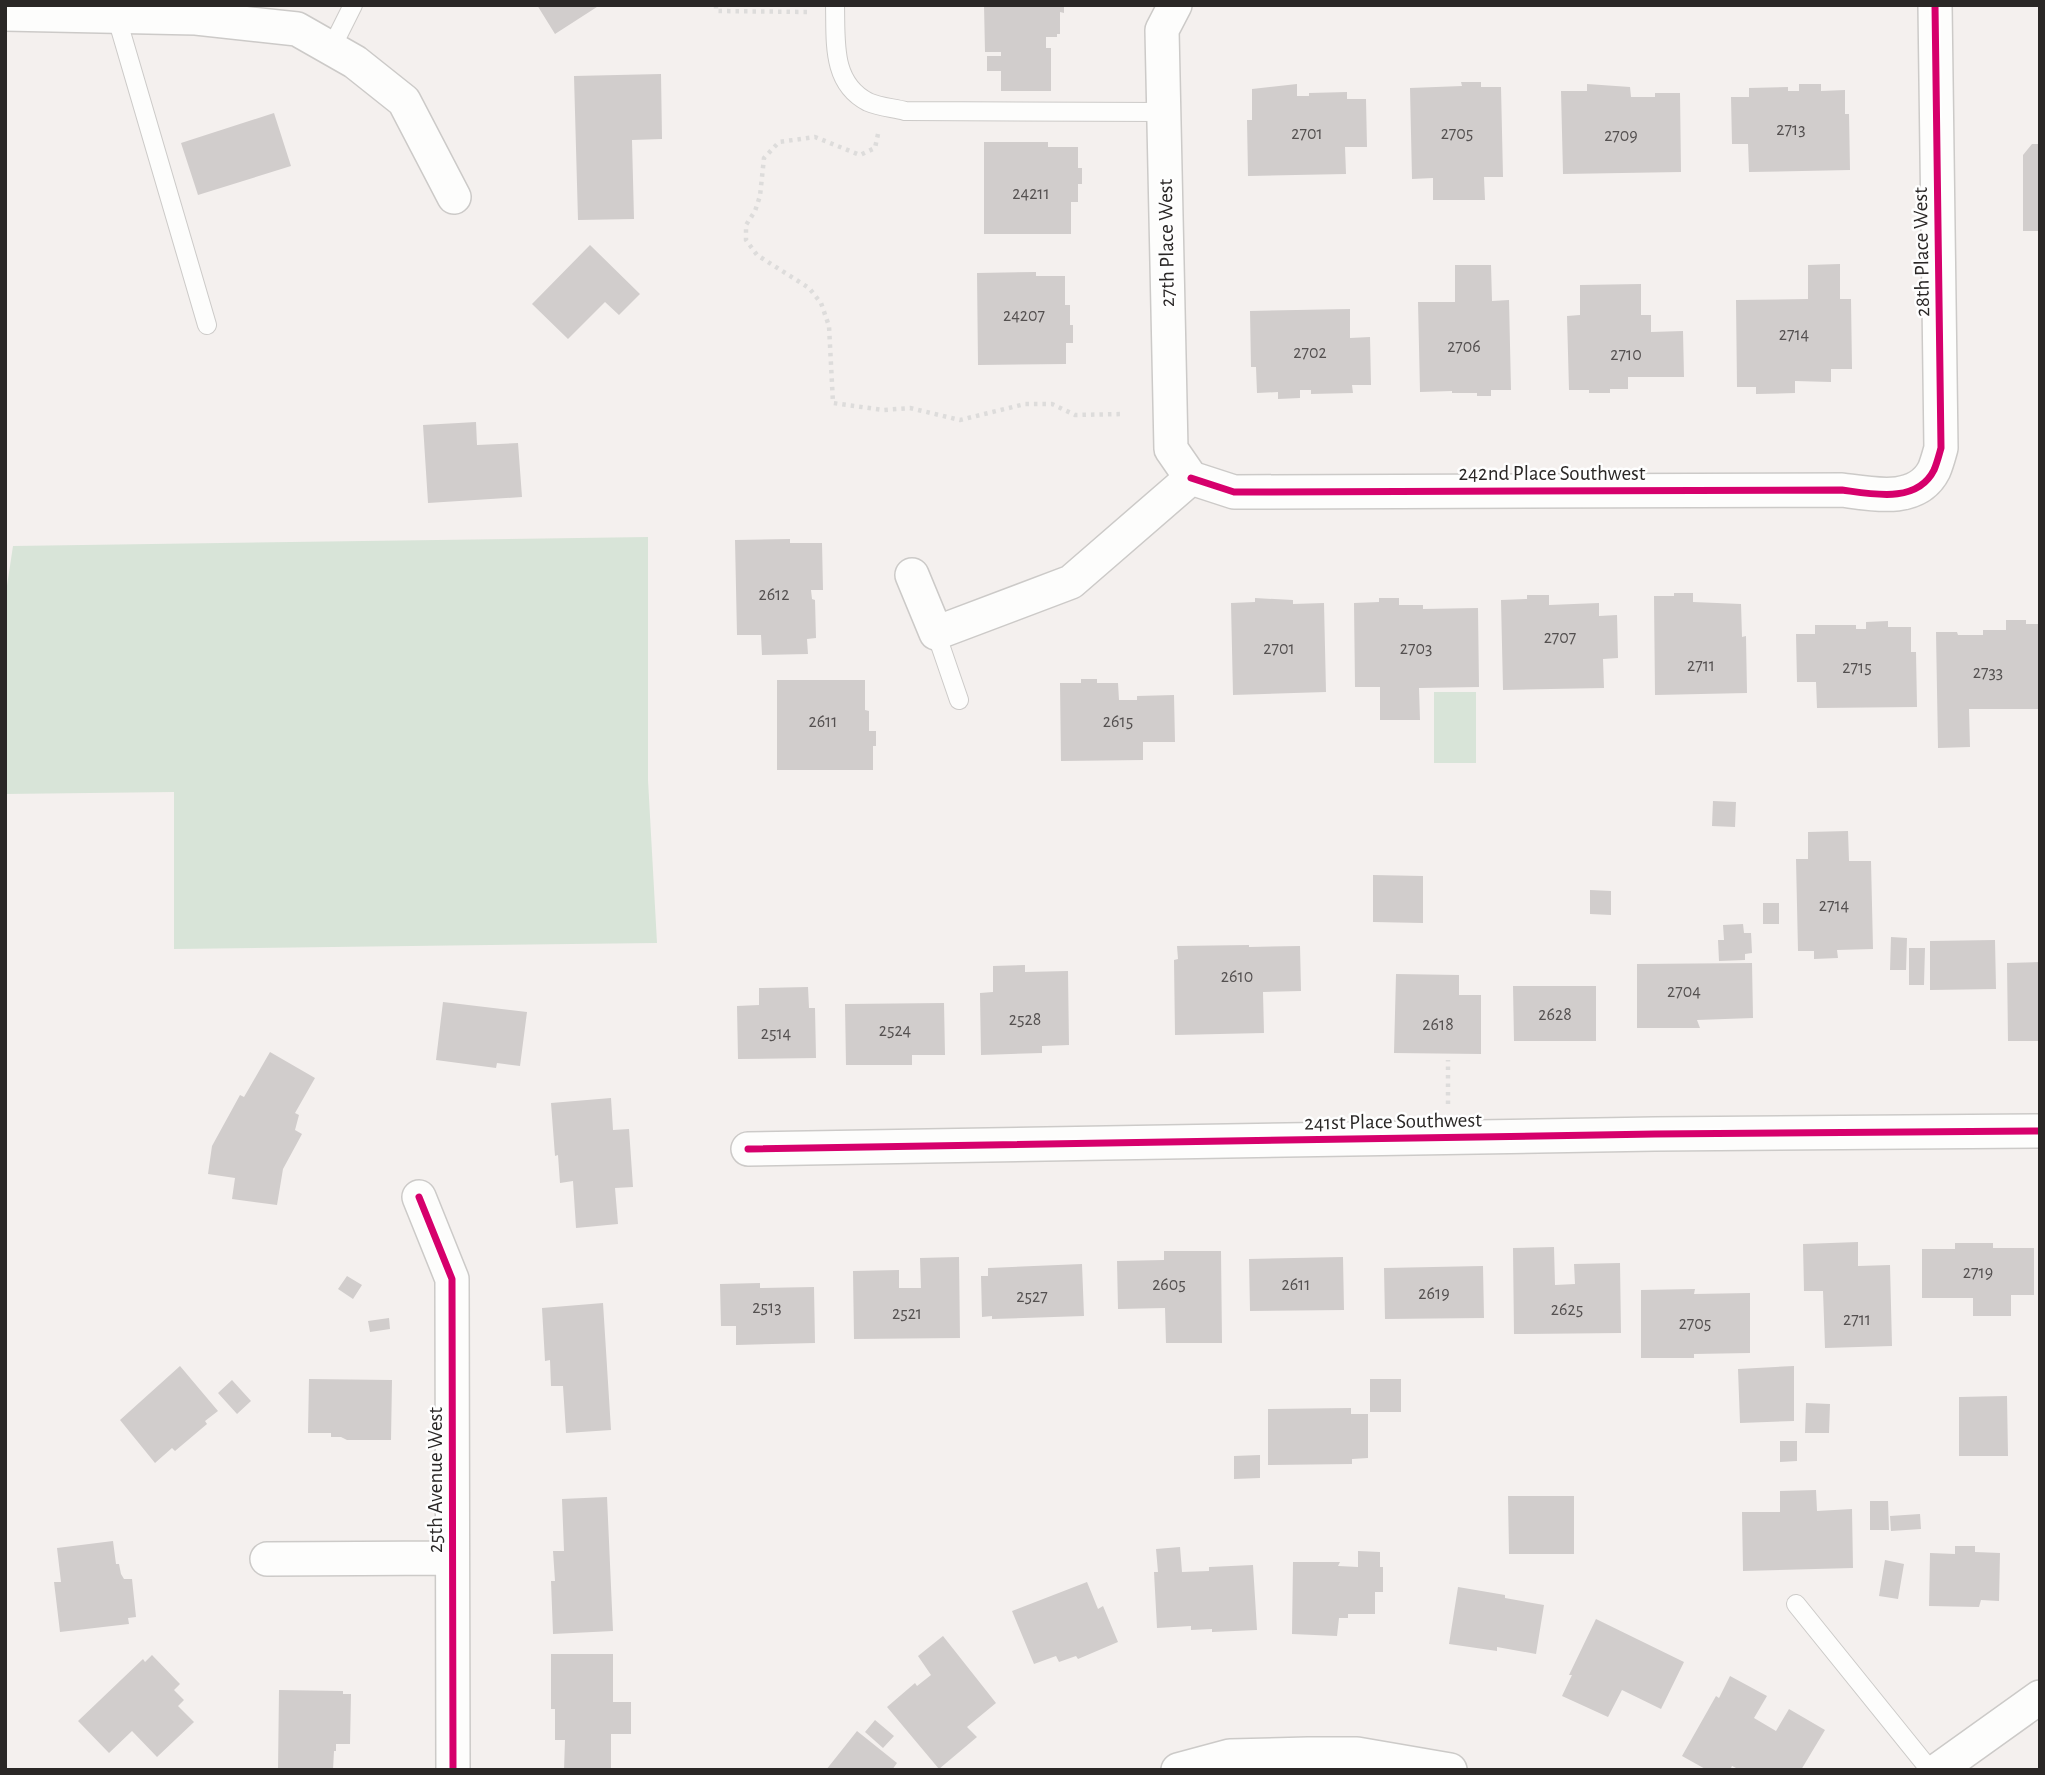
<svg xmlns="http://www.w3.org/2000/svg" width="2045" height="1775" font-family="'Alegreya Sans',sans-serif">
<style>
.green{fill:#d8e4d8}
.building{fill:#d1cdcc}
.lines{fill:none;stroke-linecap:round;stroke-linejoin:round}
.lane-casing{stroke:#cccac8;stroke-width:20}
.street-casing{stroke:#cccac8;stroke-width:36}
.path{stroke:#dddcdb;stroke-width:4.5;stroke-dasharray:3.5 5;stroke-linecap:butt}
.lane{stroke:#fdfdfc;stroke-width:18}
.street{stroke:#fdfdfc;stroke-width:33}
.cycleway-casing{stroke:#fefefe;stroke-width:11}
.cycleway{stroke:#d6006c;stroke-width:7}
.labels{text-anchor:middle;stroke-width:5;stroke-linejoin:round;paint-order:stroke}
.number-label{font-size:18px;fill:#545050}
.street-label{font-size:21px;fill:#2a2726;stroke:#fefefe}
</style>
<rect width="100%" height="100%" fill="#f4f0ee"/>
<!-- green -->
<path class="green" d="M648 537V780L657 943 174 949V792L5 794V599L13 546Z
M1434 692H1476V763H1434Z"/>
<!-- building -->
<path class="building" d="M537 5H600L555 34Z
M984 5H1064V13L1060 12V34H1057V37H1046V48H1051V91H1001V71H987V56H1001V52H985Z
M661 74 662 139 632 140 634 219 578 220 574 76Z
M1461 82H1481V87H1501L1503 177H1484L1485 200H1433V178L1412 179 1410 88 1462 86Z
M1297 84V96H1309V93L1347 92V99H1366L1367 147H1345L1346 174 1248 176 1247 120H1252V89Z
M1587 84 1630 87 1631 97H1655V93H1680L1681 172 1563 174 1561 91H1587Z
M1799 84H1821V91L1845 90V114H1849L1850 170 1749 172 1748 144H1732L1731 97H1749V88L1788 87V91H1799Z
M274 113 291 166 198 195 181 143Z
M984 142H1048V147H1078V168H1082V184H1078V202H1071V234H984Z
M2032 144H2040V231H2023V155Z
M590 245 640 294 619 315 605 302 568 339 532 304Z
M1840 264V299H1851L1852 369H1831V382L1795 381V393L1756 394V387H1737L1736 300 1808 299V265Z
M1455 265H1491L1492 301 1509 300 1511 390H1491V396H1477V393H1452V391L1420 392 1418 302H1455Z
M1036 272V276H1065V305H1070V325H1073V343H1066V364L978 365 977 273Z
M1641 284V315H1651V332L1683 331 1684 377H1628V389H1610V393H1589V390H1569L1567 316 1580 315V285Z
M1350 309V338L1370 337 1371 385H1352L1353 393 1311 394V390H1300V398L1278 399V392L1257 393 1256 367H1251L1250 311Z
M476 422 477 445 518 443 522 497 428 503 423 425Z
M790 539V543H822L823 590H811L812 599 815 600 816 638 807 639 808 654 762 655 761 635H737L735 540Z
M1674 593H1693V602L1741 604 1742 637 1746 636 1747 693 1655 695 1654 596H1674Z
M1527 595H1549V605L1599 603V616L1617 615 1618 658 1603 659 1604 688 1503 690 1501 600 1527 599Z
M1255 598 1293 600V604L1324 603 1326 692 1233 695 1231 603 1255 602Z
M1379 598H1399V605H1423V609L1478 608 1479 687 1419 688 1420 720H1380V687H1355L1354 603 1379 602Z
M2006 620H2026V624H2040V709H1969L1970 747 1938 748 1936 632H1957L1958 635H1983V630H2006Z
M1888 621V627H1911V652H1916L1917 707 1817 708 1816 682H1797L1796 634H1815V625H1856V629H1866V622Z
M1081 679H1097V683H1118L1119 700H1137V696L1174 695 1175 742H1143V760L1061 761 1060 683H1081Z
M777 680H865V710L869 711V731H876V746H873V770H777Z
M1713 801 1736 802 1735 827 1712 826Z
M1848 831 1849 861H1871L1873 949 1837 950 1838 958 1814 959V951H1798L1796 859H1808V832Z
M1373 875 1423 876V923L1373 922Z
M1590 890 1611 891V915L1590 914Z
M1763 903H1779V924H1763Z
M1743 924 1744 933H1751L1752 953 1745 954V960L1719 961 1718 940H1724L1723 925Z
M1891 937 1907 938 1906 970H1890Z
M1995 940 1996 989 1930 990V941Z
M1249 945V956V947L1300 946 1301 991 1263 992 1264 1033 1175 1035 1174 960 1178 959 1177 946Z
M1909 948H1925L1924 985H1909Z
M2040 962V1041H2008L2007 963Z
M1752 963 1753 1018 1697 1020 1700 1028H1637V964Z
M1025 965V972L1068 971 1069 1045 1042 1046V1053L981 1055 980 993 993 992V966Z
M1396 974 1459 975V995H1481V1054L1394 1053Z
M1513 986H1596V1041H1514Z
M808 987 809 1008H815L816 1058 738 1059 737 1006 759 1005V988Z
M443 1002 527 1012 520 1066 497 1063 496 1068 436 1060Z
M944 1003 945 1055H912V1065H846L845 1004Z
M270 1052 315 1078 295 1113 299 1115 295 1130 302 1134 283 1169 277 1205 232 1199 235 1178 208 1174 212 1146 240 1095 244 1097Z
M611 1098 613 1130 629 1129 633 1187 615 1188 618 1224 576 1228 573 1181 560 1183 558 1155 555 1156 551 1103Z
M1858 1242V1266L1890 1265 1892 1346 1825 1348 1823 1291H1804L1803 1244Z
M1955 1243H1993V1248H2034V1295H2011V1316H1973V1298H1922V1249H1955Z
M1554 1247 1555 1285 1575 1284 1574 1264 1620 1263 1621 1333 1514 1334 1513 1248Z
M1164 1251H1221L1222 1343H1166L1165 1308 1118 1309 1117 1261 1164 1260Z
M959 1257 960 1338 854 1339 853 1271 899 1270V1288H921L920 1258Z
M1343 1257 1344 1310 1250 1311 1249 1259Z
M1082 1264 1084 1316 992 1319V1316L982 1317 981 1276H988V1268Z
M1483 1266 1484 1318 1385 1319 1384 1268Z
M347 1276 362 1285 353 1299 338 1289Z
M760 1283V1288L814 1287 815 1343 736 1345V1326H721L720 1284Z
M1695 1289 1694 1294 1750 1293V1353L1694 1354V1358H1641V1290Z
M603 1303 611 1430 566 1433 563 1386H551L550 1360 545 1361 542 1308Z
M389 1318 390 1329 370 1332 368 1321Z
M180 1366 218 1411 205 1421 207 1424 175 1451 172 1448 155 1463 120 1420Z
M1794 1366V1421L1740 1423 1738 1369Z
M309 1379 392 1380 391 1440H347L341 1437H331V1433H308Z
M1370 1379H1401V1412H1370Z
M232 1380 251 1401 237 1414 218 1393Z
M2007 1396 2008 1456H1959V1397Z
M1806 1403 1830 1404 1829 1433H1805Z
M1351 1408V1414H1368V1458L1352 1459V1464L1268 1465V1409Z
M1780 1441H1797V1461L1780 1462Z
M1260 1455V1478L1234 1479V1456Z
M1816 1490 1817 1511 1852 1509 1853 1568 1743 1571 1742 1512H1780V1491Z
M1508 1496H1574V1554H1509Z
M607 1497 613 1631 553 1634 551 1581H555L553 1551H564L562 1499Z
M1870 1501H1888L1889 1530H1870Z
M1920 1514 1921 1529 1891 1531 1890 1516Z
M113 1541 116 1564H119L121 1574 124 1579H132L136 1617 128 1618 129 1624 60 1632 54 1582H61L57 1548Z
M1955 1546H1975V1552L2000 1553 1999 1601 1981 1600 1979 1607 1929 1606 1930 1553 1955 1554Z
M1180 1547 1182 1572 1209 1571V1567L1253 1565 1257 1630 1212 1632V1629L1191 1630V1626L1157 1628 1154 1572H1158L1156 1549Z
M1358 1551 1380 1552V1567H1383V1592H1375V1614H1348V1618H1339L1337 1636 1292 1634 1293 1562H1340L1338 1566 1358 1567Z
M1885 1560 1904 1564 1898 1599 1879 1596Z
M1087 1582 1098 1609 1103 1606 1118 1642 1078 1659 1076 1656 1059 1662 1056 1656 1034 1664 1012 1611Z
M1458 1587 1505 1595V1598L1544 1605 1536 1654 1497 1647V1651L1449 1644Z
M1596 1619 1684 1662 1661 1709 1622 1690 1608 1717 1562 1696 1572 1675H1569Z
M943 1636 996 1703 967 1727 977 1737 939 1769 887 1707 915 1683 917 1686 931 1675 918 1656Z
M551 1654H613V1702H631V1734H611V1770H564L565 1740H555V1709H551Z
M152 1655 180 1684 174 1690 184 1700 178 1706 194 1722 157 1757 132 1731 109 1753 78 1721 143 1659 145 1662Z
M1730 1676 1767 1696 1754 1718 1776 1731 1789 1709 1825 1730 1801 1770H1740L1732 1766 1730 1770H1707L1682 1756 1716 1696 1719 1698Z
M279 1690 343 1691V1694H351L350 1744H336V1751H334L333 1770H278Z
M875 1720 894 1736 883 1748 865 1732Z
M857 1731 897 1763 892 1770H826Z"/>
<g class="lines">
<defs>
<path id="lane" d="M835 5C836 41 831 83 868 102 879 107 894 108 905 111L1164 112
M116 15 207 325
M331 49 353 5
M936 633 959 700
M1796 1604 1930 1770"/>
<path id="street" d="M1175 5 1162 30 1171 449 1191 478
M5 14 196 18 297 29 355 62 404 101 454 197
M1191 478 1234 492 1842 490C1872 494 1917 504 1934 470 1937 463 1939 455 1941 448L1935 5
M912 575 936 633 1071 582 1191 478
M748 1149 1655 1134 2040 1131
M419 1197 452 1279 453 1770
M267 1559 452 1558
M1178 1770 1230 1756 1308 1754H1357L1450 1770
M1938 1770 2040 1697"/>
</defs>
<!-- lane casing -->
<use href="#lane" class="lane-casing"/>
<!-- street casing -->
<use href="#street" class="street-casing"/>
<!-- path -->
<path class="path" d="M716 5V11L810 12
M878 134 875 148 860 155 815 137 779 142 764 158 760 196 755 211 746 225V240L757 255 809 288 821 303 829 326 833 403 883 410 910 408 960 420 1025 404H1052L1075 415 1123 414
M1448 1104V1060"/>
<!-- lane -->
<use href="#lane" class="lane"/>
<!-- street -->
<use href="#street" class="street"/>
<defs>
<path id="cycleway" d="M1191 478 1234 492 1842 490C1872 494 1917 504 1934 470 1937 463 1939 455 1941 448L1935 5
M748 1149 1655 1134 2040 1131
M419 1197 452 1279 453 1770"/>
</defs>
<!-- cycleway casing -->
<use href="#cycleway" class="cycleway-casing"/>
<!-- cycleway -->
<use href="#cycleway" class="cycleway"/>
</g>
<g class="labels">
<!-- number labels -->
<g class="number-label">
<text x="1791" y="135">2713</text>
<text x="1307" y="139">2701</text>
<text x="1457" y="139">2705</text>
<text x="1621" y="141">2709</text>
<text x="1031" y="199">24211</text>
<text x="1024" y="321">24207</text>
<text x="1794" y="340">2714</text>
<text x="1464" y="352">2706</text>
<text x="1310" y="358">2702</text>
<text x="1626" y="360">2710</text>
<text x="774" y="600">2612</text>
<text x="1560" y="643">2707</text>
<text x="1279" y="654">2701</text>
<text x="1416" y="654">2703</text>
<text x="1701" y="671">2711</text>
<text x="1857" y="673">2715</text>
<text x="1988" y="678">2733</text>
<text x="823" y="727">2611</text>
<text x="1118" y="727">2615</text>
<text x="1834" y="911">2714</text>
<text x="1237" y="982">2610</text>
<text x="1684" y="997">2704</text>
<text x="1555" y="1020">2628</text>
<text x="1025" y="1025">2528</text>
<text x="1438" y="1030">2618</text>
<text x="895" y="1036">2524</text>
<text x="776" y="1039">2514</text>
<text x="1978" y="1278">2719</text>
<text x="1169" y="1290">2605</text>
<text x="1296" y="1290">2611</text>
<text x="1434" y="1299">2619</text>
<text x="1032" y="1302">2527</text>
<text x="767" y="1313">2513</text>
<text x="1567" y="1315">2625</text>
<text x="907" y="1319">2521</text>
<text x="1857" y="1325">2711</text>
<text x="1695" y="1329">2705</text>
</g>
<!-- street labels -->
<g class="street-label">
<text transform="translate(1166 243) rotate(-91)" y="7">27th Place West</text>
<text transform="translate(1921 252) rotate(-91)" y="7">28th Place West</text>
<text x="1552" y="480">242nd Place Southwest</text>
<text transform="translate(1393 1121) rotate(-1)" y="7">241st Place Southwest</text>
<text transform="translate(435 1480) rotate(-90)" y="7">25th Avenue West</text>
</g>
</g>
<!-- border -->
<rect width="2045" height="1775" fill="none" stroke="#2a2726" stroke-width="14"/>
</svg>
